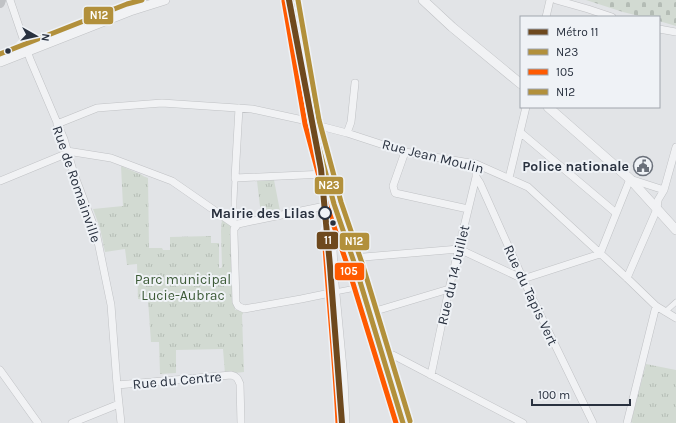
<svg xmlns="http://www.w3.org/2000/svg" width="676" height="423" font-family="Karla,sans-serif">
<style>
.cemetery{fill:url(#cemetery-stones)}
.park{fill:url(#park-tufts)}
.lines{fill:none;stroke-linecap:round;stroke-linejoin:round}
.pedestrian-casing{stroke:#c0c2c5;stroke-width:6}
.minor-casing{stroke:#c0c2c5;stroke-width:8}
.tertiary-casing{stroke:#c0c2c5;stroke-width:10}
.pedestrian{stroke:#f1f2f4;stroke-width:5}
.minor{stroke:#f1f2f4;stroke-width:7}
.tertiary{stroke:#f1f2f4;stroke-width:9}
.secondary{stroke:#c0c2c5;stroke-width:10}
.bus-1-casing{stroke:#eff2f6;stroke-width:8}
.bus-2-casing{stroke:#eff2f6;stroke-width:8}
.bus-3-casing{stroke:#eff2f6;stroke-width:8}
.bus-1{stroke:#b2903b;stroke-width:5}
.bus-2{stroke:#ff5a00;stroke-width:5}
.bus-3{stroke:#b2903b;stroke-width:5}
.metro-1-casing{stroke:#eff2f6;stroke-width:9}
.metro-1{stroke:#6e491e;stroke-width:6}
.bus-dot{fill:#29313f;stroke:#eff2f6;stroke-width:1.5}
.stop-dot{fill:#eff2f6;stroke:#29313f;stroke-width:2}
.labels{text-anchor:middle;stroke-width:4;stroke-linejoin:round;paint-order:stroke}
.street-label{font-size:14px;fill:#29313f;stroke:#eff2f6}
.poi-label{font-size:14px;font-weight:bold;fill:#29313f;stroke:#eff2f6;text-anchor:end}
.stop-label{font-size:14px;font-weight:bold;fill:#29313f;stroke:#eff2f6;text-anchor:end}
.park-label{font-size:14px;fill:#3d5b37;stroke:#eff2f6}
.line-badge{stroke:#eff2f6;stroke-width:1.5}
.badge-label{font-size:11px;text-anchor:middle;font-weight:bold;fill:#fff}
</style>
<defs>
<pattern id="cemetery-stones" width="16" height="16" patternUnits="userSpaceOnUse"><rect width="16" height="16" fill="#d2dad2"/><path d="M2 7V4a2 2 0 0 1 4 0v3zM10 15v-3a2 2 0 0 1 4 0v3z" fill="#b4bcb5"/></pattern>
<pattern id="park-tufts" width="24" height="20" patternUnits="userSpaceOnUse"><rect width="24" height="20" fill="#d2dad2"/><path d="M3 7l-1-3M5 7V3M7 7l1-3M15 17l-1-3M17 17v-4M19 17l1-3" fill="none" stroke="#b4bcb5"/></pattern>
</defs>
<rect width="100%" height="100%" fill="#e2e4e7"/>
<!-- cemetery -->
<path class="cemetery" d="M586 0H676V26L659 21V17H643L623 12Z"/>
<!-- park -->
<path class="park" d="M121 166 142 175 143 176 148 178 149 248H162L163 250H170V237L211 236V243H219V268H221L222 267 221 231 222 219 232 226 235 310H239L244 312 242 315 244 372 225 374 223 349 176 350V373L160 374 159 342H151L148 300 138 299 137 264 127 265 125 249 105 252 100 228 93 209 123 206Z
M274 180 280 211 261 215 257 181Z
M646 364 676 370V423H633L631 422Z"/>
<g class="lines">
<defs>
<path id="pedestrian" d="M234 224V201L235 178
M335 292 361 287
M665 312 676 302"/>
<path id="minor" d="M10 0 30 59 64 139 74 174 96 232 111 305 117 385 121 423
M556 0 588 9 612 17
M546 17 550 0
M659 29 676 32
M239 108 235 178 326 174
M57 124 97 108 162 103 252 109 312 122 320 126 347 133 405 152 476 164 528 187 627 278 656 306 676 318
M520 132 616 213
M347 133 351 122 355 83
M67 151 111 158 172 181 234 224H238L330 205 334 204
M405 152 393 186 395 193 468 209
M476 164V177L480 183 523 279 593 423
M509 178 526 107
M0 181 68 153
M238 224 234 229V234L236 302 238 306 244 309 301 299 335 292
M600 254 630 179 664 190
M352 258 459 249 523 279 600 254
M627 278 657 209 658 200 664 190 676 147
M369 313 449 289
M383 356 393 355 523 423
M0 370 38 423
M431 375 449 289 476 177
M117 385 231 375C237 376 238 379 240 384L241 423
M72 423 119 404
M627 423 656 306"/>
<path id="tertiary" d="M423 0 452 27 521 84
M0 62 130 11 165 0
M548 107 630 179 676 230
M339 219 331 232 334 284 343 379 345 423"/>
</defs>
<!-- pedestrian casing -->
<use href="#pedestrian" class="pedestrian-casing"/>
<!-- minor casing -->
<use href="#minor" class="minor-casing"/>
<!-- tertiary casing -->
<use href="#tertiary" class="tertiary-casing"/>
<!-- pedestrian -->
<use href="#pedestrian" class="pedestrian"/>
<!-- minor -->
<use href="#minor" class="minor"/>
<!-- tertiary -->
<use href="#tertiary" class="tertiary"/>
<!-- secondary -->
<path class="secondary" d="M291 0 312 122 334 204 355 265 403 423
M0 3 1 0"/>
<defs>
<path id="bus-1" d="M291 0 312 122 334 204 355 265 403 423"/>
<path id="bus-2" d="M284 1 305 124 327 206 348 267 396 423
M330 221 325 229 324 232C328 296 335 359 338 423"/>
<path id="bus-3" d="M298 0 319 120 341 202 362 263 410 421
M0 54 127 4 142 0"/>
</defs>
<!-- bus-1 casing -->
<use href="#bus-1" class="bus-1-casing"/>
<!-- bus-2 casing -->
<use href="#bus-2" class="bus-2-casing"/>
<!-- bus-3 casing -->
<use href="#bus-3" class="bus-3-casing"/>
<!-- bus-1 -->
<use href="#bus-1" class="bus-1"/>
<!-- bus-2 -->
<use href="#bus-2" class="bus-2"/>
<!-- bus-3 -->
<use href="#bus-3" class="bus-3"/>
<defs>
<path id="metro-1" d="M289 0 321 169 330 266 342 423"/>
</defs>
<!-- metro-1 casing -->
<use href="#metro-1" class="metro-1-casing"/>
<!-- metro-1 -->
<use href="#metro-1" class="metro-1"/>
</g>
<!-- icons -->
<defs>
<symbol id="civic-ring" viewBox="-11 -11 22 22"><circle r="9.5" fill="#eff2f6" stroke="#6a707a" stroke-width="1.5"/><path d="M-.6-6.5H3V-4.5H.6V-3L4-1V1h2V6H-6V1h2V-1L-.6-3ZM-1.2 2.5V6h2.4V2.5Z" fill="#6a707a"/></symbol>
</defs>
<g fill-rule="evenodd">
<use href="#civic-ring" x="632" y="155" width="22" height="22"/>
</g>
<!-- markers -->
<g class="bus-dot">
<circle cx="8" cy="51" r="3.5"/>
<circle cx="333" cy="223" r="3.5"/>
</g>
<circle class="stop-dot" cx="325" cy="213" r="6"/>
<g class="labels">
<!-- street labels -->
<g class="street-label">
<text transform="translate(433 156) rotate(14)" y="5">Rue Jean Moulin</text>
<text transform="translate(77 184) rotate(71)" y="5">Rue de Romainville</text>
<text transform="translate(453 275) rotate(-77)" y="5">Rue du 14 Juillet</text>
<text transform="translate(531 295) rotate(65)" y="5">Rue du Tapis Vert</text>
<text transform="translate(177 380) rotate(-5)" y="5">Rue du Centre</text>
</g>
<!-- poi labels -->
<g class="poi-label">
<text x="629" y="171">Police nationale</text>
</g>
<!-- stop labels -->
<g class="stop-label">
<text x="315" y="218">Mairie des Lilas</text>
</g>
<!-- park labels -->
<g class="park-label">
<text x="183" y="284">Parc municipal<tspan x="183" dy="16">Lucie-Aubrac</tspan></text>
</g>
</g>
<g class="line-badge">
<rect x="83" y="6" width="31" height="19" rx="4" fill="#b2903b"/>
<rect x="314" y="176" width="30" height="19" rx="4" fill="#b2903b"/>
<rect x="316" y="231" width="23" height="19" rx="4" fill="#6e491e"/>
<rect x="339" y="232" width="31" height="19" rx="4" fill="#b2903b"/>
<rect x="334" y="262" width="31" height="19" rx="4" fill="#ff5a00"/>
</g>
<g class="badge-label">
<text x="99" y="19">N12</text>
<text x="329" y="189">N23</text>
<text x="328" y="244">11</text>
<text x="354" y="245">N12</text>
<text x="349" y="275">105</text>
</g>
<!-- legend -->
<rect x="520" y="16" width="140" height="92" fill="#eff2f6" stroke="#a0a5ad"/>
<rect x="528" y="29" width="20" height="6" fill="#6e491e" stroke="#a0a5ad"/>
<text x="556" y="36" font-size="12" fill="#29313f">Métro 11</text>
<rect x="528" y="49" width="20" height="6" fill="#b2903b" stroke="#a0a5ad"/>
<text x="556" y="56" font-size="12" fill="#29313f">N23</text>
<rect x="528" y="69" width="20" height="6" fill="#ff5a00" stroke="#a0a5ad"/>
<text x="556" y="76" font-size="12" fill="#29313f">105</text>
<rect x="528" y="89" width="20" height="6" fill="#b2903b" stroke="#a0a5ad"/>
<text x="556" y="96" font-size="12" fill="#29313f">N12</text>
<!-- north arrow -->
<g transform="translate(36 36) rotate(98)" stroke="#eff2f6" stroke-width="3" paint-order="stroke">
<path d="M0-3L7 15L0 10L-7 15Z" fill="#29313f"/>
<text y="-6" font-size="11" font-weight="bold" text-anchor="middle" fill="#29313f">N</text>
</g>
<!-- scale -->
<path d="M532 399v6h98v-6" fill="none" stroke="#29313f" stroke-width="2"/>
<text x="538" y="399" font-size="12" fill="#29313f" stroke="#eff2f6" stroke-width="3" paint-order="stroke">100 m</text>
</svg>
